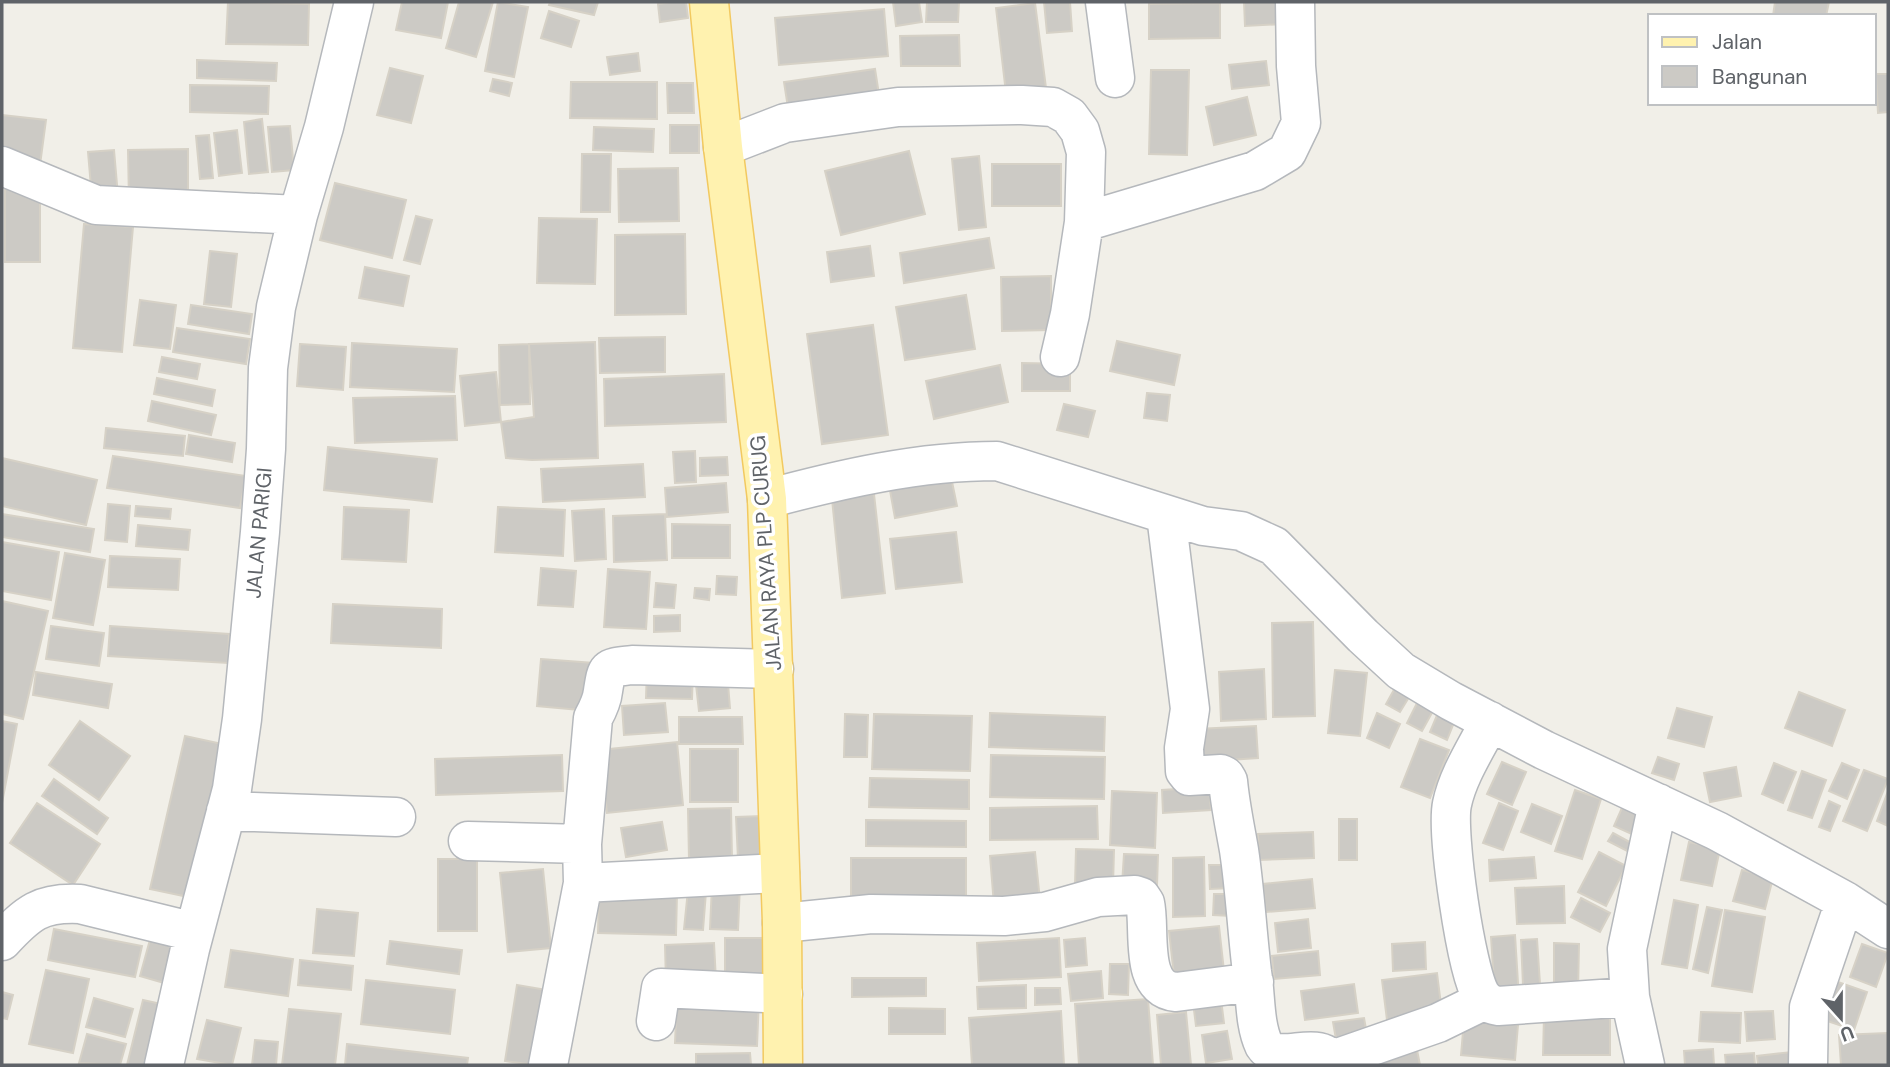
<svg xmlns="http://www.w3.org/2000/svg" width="1890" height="1067" font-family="'DM Sans',sans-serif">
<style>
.building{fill:#cccac5;stroke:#d6d1c6;stroke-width:2}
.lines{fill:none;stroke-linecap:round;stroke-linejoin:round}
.minor-casing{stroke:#b5b8bc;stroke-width:41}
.major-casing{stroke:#f2c960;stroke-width:41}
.minor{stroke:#fff;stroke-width:38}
.major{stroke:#fff2af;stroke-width:38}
.labels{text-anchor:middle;stroke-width:7;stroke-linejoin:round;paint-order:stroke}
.street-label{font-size:21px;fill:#5f6368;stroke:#fff}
</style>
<rect width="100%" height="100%" fill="#f1efe8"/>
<!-- building -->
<path class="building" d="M228 2 309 4 308 45 226 44Z
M402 2H448L441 38 396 30Z
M459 2H493L476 57 446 48Z
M498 2 528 7 514 77 485 71Z
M550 2H598L594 15 549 5Z
M672 2H686L688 18 660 22 658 4Z
M893 2H919L922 22 896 26Z
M927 2H959L958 22H926Z
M1044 2H1070L1072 31 1047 33Z
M1244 2H1282L1283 24 1245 26Z
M1775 2H1829L1826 16H1773Z
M1035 3 1046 88 1006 93 996 8Z
M1220 3V38L1149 39V4Z
M884 9 888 56 779 65 775 18Z
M549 11 579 21 571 47 541 38Z
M959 35 960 66H901L900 36Z
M638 53 640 71 610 75 607 57Z
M197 60 277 63 276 81 197 78Z
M1266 61 1269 85 1232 89 1229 65Z
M390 68 423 76 411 123 377 115Z
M875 69 880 101 789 114 784 82Z
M1151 70H1189L1187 155 1149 154Z
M1876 74H1888V112L1878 113Z
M493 79 512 83 509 96 490 91Z
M571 82H657V119L570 118Z
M667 83H693L694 113H668Z
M190 85 269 86 268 114 190 112Z
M1247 97 1256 135 1214 145 1206 107Z
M2 115 46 120 40 165 2 161Z
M262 119 268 172 249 174 244 122Z
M670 125H699V153H670Z
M290 126 294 170 272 172 268 127Z
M594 127 654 129 653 152 593 150Z
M237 130 242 173 219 176 214 133Z
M209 135 213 178 200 179 196 136Z
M188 149V201L129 202 128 150Z
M114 150 118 196 92 199 88 152Z
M909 151 925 214 841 235 825 171Z
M582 154H611L610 212H581Z
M979 156 986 227 959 230 952 159Z
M992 164H1061V206H992Z
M678 168 679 221 619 222 618 169Z
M335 183 406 200 392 258 320 240Z
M5 187H40V262H5Z
M416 216 432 220 420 264 404 260Z
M539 218 597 219 595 284 537 283Z
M84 224 133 227 122 352 73 348Z
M685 234 686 314 615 315V235Z
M989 238 994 268 904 283 900 253Z
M870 246 874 276 831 282 827 252Z
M210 251 237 254 231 307 204 304Z
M365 267 409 276 403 306 359 298Z
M1051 276V330L1002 331 1001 277Z
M966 295 975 349 905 360 896 307Z
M140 300 176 305 170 349 134 345Z
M191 305 252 314 249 334 188 324Z
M873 325 888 435 822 444 807 334Z
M177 328 250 339 246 364 173 352Z
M665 337V372L600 373 599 338Z
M1117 341 1180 355 1174 385 1110 371Z
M595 342 598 458 532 460 506 458 501 422 534 417 529 344Z
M352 343 457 349 454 392 350 387Z
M300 344 346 347 343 390 297 386Z
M529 344 530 404 500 405 499 345Z
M162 357 200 364 197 379 159 372Z
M1022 363 1070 364V391H1022Z
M1000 365 1008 402 934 419 926 381Z
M496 372 501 422 465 426 460 376Z
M724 374 726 422 605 426 604 379Z
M157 378 215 390 212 406 154 394Z
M1147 393 1170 395 1167 421 1144 418Z
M455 396 457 440 355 443 353 398Z
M152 401 216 415 211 435 148 421Z
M1064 404 1095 411 1088 437 1057 430Z
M106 428 185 436 183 456 104 448Z
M189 435 235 443 232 462 186 454Z
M328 447 437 459 432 502 324 490Z
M695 451 696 482 675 483 673 452Z
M113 456 246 476 240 508 107 488Z
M727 457 728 475 700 476V458Z
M2 458 97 480 86 525 2 506Z
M643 464 645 497 543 502 541 469Z
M950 472 957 506 895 518 889 485Z
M726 483 728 512 667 517 665 488Z
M874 494 885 593 842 598 832 499Z
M108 504 130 506 127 542 105 540Z
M136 506 171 509 170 519 135 516Z
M344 507 409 510 406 562 342 559Z
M498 507 565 510 563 556 495 552Z
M604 509 606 559 575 561 572 511Z
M2 514 94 529 90 552 2 537Z
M665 514 667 560 614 562 613 516Z
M672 524 730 525V558H672Z
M138 525 190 530 188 550 136 546Z
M956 532 962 582 896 589 890 539Z
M2 542 59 552 51 600 2 591Z
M65 553 105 560 93 625 53 618Z
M110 556 180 559 178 590 108 587Z
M541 568 576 571 573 607 538 605Z
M608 569 650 572 646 629 604 627Z
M717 576 737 577 736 595 716 594Z
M656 583 676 585 674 608 654 607Z
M695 588 710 589 709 600 694 598Z
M2 601 48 611 23 719 2 714Z
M333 604 442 609 441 648 331 643Z
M680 615V631L654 632V616Z
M1313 622 1315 716 1273 717 1272 623Z
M51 626 104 633 99 666 46 659Z
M110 626 229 634 228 663 108 656Z
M541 659 594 663 590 711 537 706Z
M647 669 693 670 692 699 646 698Z
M1264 669 1266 719 1221 721 1219 672Z
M1335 670 1367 673 1360 736 1328 733Z
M36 672 112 684 108 708 33 695Z
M727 672 730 708 699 711 695 676Z
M1396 686 1411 694 1400 712 1386 704Z
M1799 692 1845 710 1832 746 1785 728Z
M665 703 668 732 624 735 622 706Z
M1417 703 1433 711 1422 731 1407 723Z
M1440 708 1457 715 1447 740 1430 732Z
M1677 708 1712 717 1704 747 1668 738Z
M990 713 1105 717 1104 751 989 747Z
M1377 713 1400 724 1389 748 1367 738Z
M845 714 868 715 867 757H844Z
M874 714 972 716 970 771 872 769Z
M679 717H742L743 744H679Z
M2 721 17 724 2 803Z
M80 721 130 756 99 800 49 765Z
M1256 726 1258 758 1199 762 1197 729Z
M185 736 227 745 193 898 150 889Z
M1420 739 1449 750 1430 798 1401 787Z
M677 742 683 805 607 813 600 750Z
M690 749H738V802H690Z
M562 755 563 791 436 795 435 759Z
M991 755 1105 757 1104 799 990 797Z
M1658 757 1679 764 1674 780 1652 773Z
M1502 762 1526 772 1512 805 1487 794Z
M1774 763 1796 772 1783 803 1762 794Z
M1842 763 1859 770 1847 799 1829 791Z
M1736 767 1741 796 1710 802 1704 773Z
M1864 770 1888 779 1867 831 1843 821Z
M1802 771 1826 780 1812 818 1788 810Z
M870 778 969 780V809L869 807Z
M54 779 108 818 97 834 42 796Z
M1209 787 1211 810 1163 813 1162 790Z
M1575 790 1601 799 1582 859 1555 851Z
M1112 791 1157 793 1155 848 1110 845Z
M1888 791V826L1877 821Z
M1625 801 1648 811 1636 836 1614 826Z
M1829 801 1840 806 1830 831 1819 827Z
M37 803 100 844 73 885 10 843Z
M1499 803 1518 811 1503 850 1483 843Z
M1532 804 1562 816 1551 844 1521 832Z
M1097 806 1098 839 990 840V808Z
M731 808 732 858 689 859 688 809Z
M762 816 764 857 738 859 736 817Z
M1339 819H1357V860H1339Z
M866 820 966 821V847L866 846Z
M662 822 667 850 626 857 621 828Z
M1313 832 1314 858 1259 860 1258 834Z
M1613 833 1635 845 1631 853 1608 841Z
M1689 842 1720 849 1712 886 1681 880Z
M1076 849 1114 850 1113 886 1075 885Z
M1035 852 1040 900 994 905 990 856Z
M1599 852 1626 866 1606 906 1578 892Z
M1124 854 1158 855 1157 886 1122 885Z
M1204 857 1205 916 1173 917V858Z
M1534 857 1536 878 1490 881 1489 860Z
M851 858H966V900H851Z
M438 859H477V931H438Z
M1209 865H1232V888L1210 889Z
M543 869 551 948 508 952 500 873Z
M1742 870 1773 878 1765 909 1733 901Z
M1312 879 1315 908 1266 912 1263 884Z
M712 885H740L738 930 710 929Z
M1564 886 1565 923 1517 924 1515 888Z
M688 890 706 892 703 930 684 929Z
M599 893 677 894 676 935 598 933Z
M1214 894H1233L1232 916 1213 915Z
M1581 898 1610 913 1600 932 1571 917Z
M1674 900 1698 905 1687 968 1662 964Z
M1707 907 1722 910 1708 973 1693 969Z
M317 909 358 913 354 956 313 953Z
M1725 910 1765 917 1752 992 1712 986Z
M1308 919 1311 948 1278 952 1275 923Z
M1219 926 1224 971 1174 976 1169 931Z
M54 929 142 946 135 977 48 960Z
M1515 935 1519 999 1495 1000 1491 937Z
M151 936 183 945 171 985 140 976Z
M725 938H766V984H725Z
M1059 938 1061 977 979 981 977 943Z
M1085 938 1087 965 1066 967 1064 940Z
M1537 939 1540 984 1523 985 1521 940Z
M390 941 462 950 459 974 387 964Z
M1425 942 1426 969 1393 971 1392 944Z
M714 943 716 981 666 983 665 945Z
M1554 943 1579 944 1578 992H1554Z
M1862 944 1888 953 1876 987 1850 977Z
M231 950 293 959 288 996 225 987Z
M1318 951 1320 975 1274 979 1272 956Z
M300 960 353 966 351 990 298 985Z
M1110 964H1129L1128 995 1109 994Z
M46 970 89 979 73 1053 29 1044Z
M1101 971 1103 998 1071 1001 1068 974Z
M1437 973 1442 1013 1387 1020 1382 980Z
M852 978H926V996L852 997Z
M366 980 455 990 450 1034 361 1024Z
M1835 981 1867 992 1854 1030 1821 1019Z
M1354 984 1358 1013 1305 1020 1301 991Z
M517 985 547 990 536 1065 505 1061Z
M1026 985V1008L978 1009 977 987Z
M1035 988H1060L1061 1004 1035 1005Z
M2 992 13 995 7 1019 2 1018Z
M677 995 759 998 757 1046 675 1043Z
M94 998 133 1009 125 1037 86 1027Z
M1148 999 1153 1065H1079L1075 1004Z
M1221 999 1224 1023 1196 1026 1193 1002Z
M143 1000 175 1007 161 1065H127Z
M889 1008 945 1009V1034H889Z
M289 1009 341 1014 335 1065H282Z
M1061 1011 1064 1065H972L969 1018Z
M1773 1011 1775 1039 1747 1041 1745 1012Z
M1186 1012 1191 1065H1161L1157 1015Z
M1701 1012 1741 1013 1740 1043 1699 1041Z
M1610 1015V1055H1543L1544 1016Z
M1364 1018 1368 1040 1337 1045 1333 1022Z
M207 1020 241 1028 232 1065 197 1059Z
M1464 1020 1518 1025 1515 1060 1461 1055Z
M1227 1031 1232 1059 1206 1063 1202 1035Z
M1887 1033 1888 1065H1841L1839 1035Z
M87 1034 126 1044 120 1065 79 1063Z
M255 1040 278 1042 276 1065H252Z
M347 1044 468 1058 467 1065H345Z
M1713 1049 1714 1065H1685L1684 1051Z
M1417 1050 1420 1065H1351Z
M1792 1052 1793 1065H1758L1757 1056Z
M750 1053 751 1065H696V1054Z
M1754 1053 1755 1065H1726L1725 1055Z"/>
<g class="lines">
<defs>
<path id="minor" d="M1105 2 1115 78
M723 147 785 123 898 107 1022 105 1053 107 1069 116 1080 131 1086 152 1084 222 1070 314 1060 357
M2 166 96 205 298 215
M1084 222 1255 171 1287 152 1301 123 1296 66 1295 2
M767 499C841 479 919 461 997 461L1203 526 1241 531 1274 546 1363 636 1401 671 1451 701 1544 750 1717 831 1845 901 1888 929
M1166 515 1190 709 1184 748 1185 771 1189 776 1221 774 1225 776 1228 781C1230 804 1235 827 1239 850 1245 890 1247 931 1252 972 1256 995 1254 1024 1264 1045 1278 1067 1322 1035 1334 1065
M1490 721C1477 747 1458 775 1452 804 1446 832 1466 971 1481 995 1485 1001 1491 1005 1498 1006L1630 997
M226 811 396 817
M468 841 582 844
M583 883 780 873
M782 923 871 914 1004 916 1045 912 1098 897 1135 895 1141 897 1145 903C1151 929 1138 989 1176 992L1254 982
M2 941C28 913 40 902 80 904L194 932
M656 1021 661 988 783 994
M1332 1060 1438 1023 1485 1000
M164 1065 190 949 232 789 242 719 260 532 266 449 268 368 276 307 298 215 324 127 354 2
M548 1065 583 883 582 844 593 718C598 709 602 701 603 691 607 666 606 668 632 665L774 669
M1645 1065 1630 997 1627 949 1658 803
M1808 1065 1809 1007 1845 901"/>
<path id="major" d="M709 2 723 147 767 499 782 923 783 1065"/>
</defs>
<!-- minor casing -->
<use href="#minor" class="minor-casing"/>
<!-- major casing -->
<use href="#major" class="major-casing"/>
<!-- minor -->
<use href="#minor" class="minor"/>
<!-- major -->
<use href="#major" class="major"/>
</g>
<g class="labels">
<!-- street labels -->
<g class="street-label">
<text transform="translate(259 533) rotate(-85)" y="7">JALAN PARIGI</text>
<text transform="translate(766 553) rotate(-94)" y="7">JALAN RAYA PLP CURUG</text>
</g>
</g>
<!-- border -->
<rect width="1890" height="1067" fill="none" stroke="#5f6368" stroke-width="7"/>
<!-- legend -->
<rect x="1648" y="14" width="228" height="91" fill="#ffffff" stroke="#bfc1c3" stroke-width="2"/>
<rect x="1662" y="37" width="35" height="10" fill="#fff2af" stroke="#bfc1c3" stroke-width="2"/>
<text x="1712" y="49" font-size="21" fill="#5f6368">Jalan</text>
<rect x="1662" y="66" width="35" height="21" fill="#cccac5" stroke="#bfc1c3" stroke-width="2"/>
<text x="1712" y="84" font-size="21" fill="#5f6368">Bangunan</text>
<!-- north arrow -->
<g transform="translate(1841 1018) rotate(159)" stroke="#ffffff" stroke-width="5" paint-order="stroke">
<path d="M0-5L12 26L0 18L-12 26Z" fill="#5f6368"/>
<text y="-10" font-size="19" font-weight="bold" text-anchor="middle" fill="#5f6368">U</text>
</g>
</svg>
